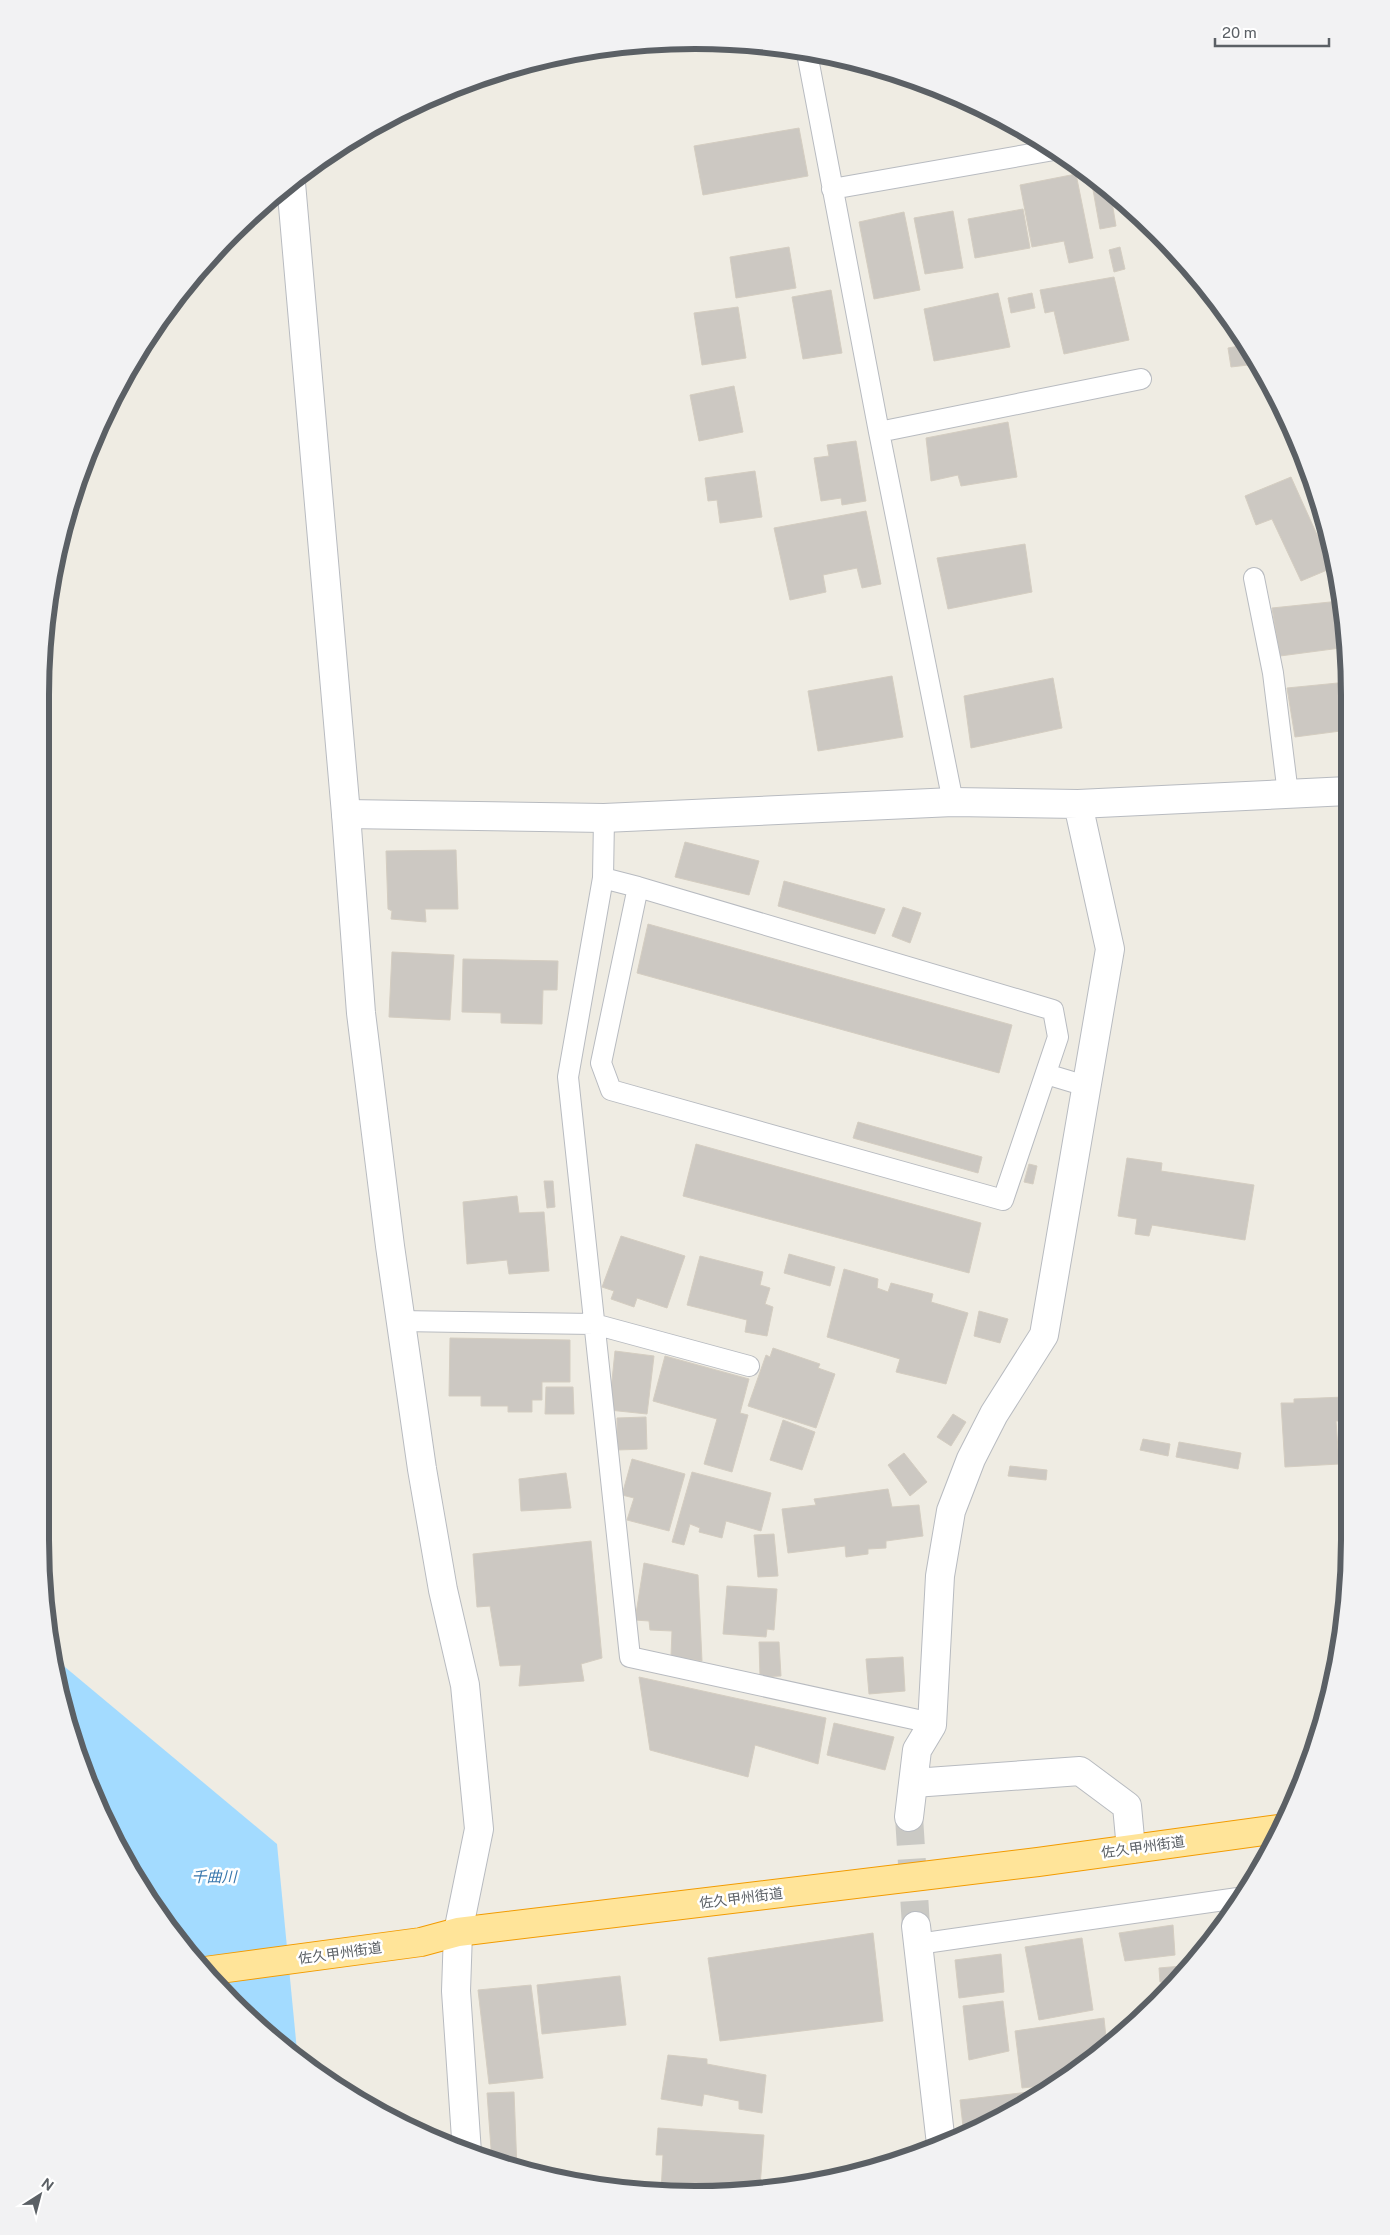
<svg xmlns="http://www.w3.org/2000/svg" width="1390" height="2235" font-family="'Public Sans','Noto Sans JP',sans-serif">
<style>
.water{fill:#a3dbff}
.building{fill:#ccc8c2;stroke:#d4cdc1}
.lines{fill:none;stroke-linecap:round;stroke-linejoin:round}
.minor-tunnel{stroke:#cac9c4;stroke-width:28;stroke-dasharray:28 14;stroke-linecap:butt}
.service-casing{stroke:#b8bbc0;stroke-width:22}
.minor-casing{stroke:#b8bbc0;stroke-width:30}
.tertiary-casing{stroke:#b8bbc0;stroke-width:30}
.trunk-casing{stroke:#f29b00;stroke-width:30}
.service{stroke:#fff;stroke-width:20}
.minor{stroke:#fff;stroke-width:28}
.tertiary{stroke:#fff;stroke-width:28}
.trunk{stroke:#ffe499;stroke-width:28}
.labels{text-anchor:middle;stroke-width:5;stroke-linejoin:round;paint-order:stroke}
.street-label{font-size:14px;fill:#5b6065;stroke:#fff}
.water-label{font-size:15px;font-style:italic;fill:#3877ad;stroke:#fff}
.rim{fill:none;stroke:#5b6065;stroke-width:6}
</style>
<rect width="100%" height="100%" fill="#efece3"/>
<!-- water -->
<path class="water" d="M53 1657 277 1844 298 2061 232 2003 151 1904 75 1750Z"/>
<!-- building -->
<path class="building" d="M799 128 808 176 703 195 694 146Z
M1090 173 1110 190 1116 226 1100 229Z
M1076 174 1093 258 1069 263 1064 241 1032 247 1020 185Z
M1023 209 1030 248 975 258 968 219Z
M953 211 963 268 925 274 914 218Z
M904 212 920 290 874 299 859 222Z
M789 247 796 288 736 298 730 257Z
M1120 247 1125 269 1114 272 1109 250Z
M1114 277 1129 340 1064 354 1054 311 1045 313 1040 290Z
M831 290 842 353 803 359 792 297Z
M998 293 1010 347 934 361 924 309Z
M1032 293 1035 308 1011 313 1008 298Z
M738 307 746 358 702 365 694 313Z
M1245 345 1248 365 1231 367 1228 348Z
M734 386 743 432 699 441 690 395Z
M1008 422 1017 477 961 486 958 475 931 481 926 438Z
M856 441 866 501 842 505 841 498 821 501 814 458 829 456 827 445Z
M755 471 762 517 720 523 717 500 708 501 705 478Z
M1291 477 1332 568 1301 581 1272 519 1256 525 1245 496Z
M866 511 881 584 862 588 857 568 823 575 826 592 790 600 774 528Z
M1025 544 1032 592 948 609 937 558Z
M1340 601 1348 647 1280 656 1272 608Z
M892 676 903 737 818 751 808 691Z
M1053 678 1062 728 971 748 964 696Z
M1348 682V730L1295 737 1287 688Z
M685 842 759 861 749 895 675 877Z
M456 850 458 909H425L426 922 391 919 392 911 388 909 386 851Z
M784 881 885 909 875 934 778 906Z
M903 907 921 913 910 943 892 936Z
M648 924 1012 1025 999 1073 637 973Z
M392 952 454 955 450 1020 389 1017Z
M463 959 558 961 557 990H543L542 1024 501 1023V1013L462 1012Z
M858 1122 982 1157 978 1173 853 1138Z
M696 1144 981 1223 969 1273 683 1196Z
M1127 1158 1162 1163 1161 1171 1254 1185 1245 1240 1152 1225 1149 1236 1135 1234 1137 1219 1118 1216Z
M1029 1164 1037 1166 1033 1184 1024 1182Z
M544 1181H553L555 1207 547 1208Z
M517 1196 519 1213 544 1212 549 1271 509 1274 507 1260 467 1264 463 1202Z
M621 1236 685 1256 667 1308 637 1298 634 1307 611 1299 614 1291 602 1287Z
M789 1254 835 1267 830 1286 784 1273Z
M700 1256 763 1272 760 1285 770 1288 765 1304 773 1307 767 1336 745 1332 747 1320 687 1305Z
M844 1269 878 1279 877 1288 888 1292 891 1283 933 1294 931 1302 968 1313 946 1384 896 1372 900 1359 827 1337Z
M979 1311 1008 1319 1000 1343 974 1336Z
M450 1338 570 1340V1382H542V1400H532V1412H508V1406H481V1396H449Z
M773 1348 820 1364 818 1368 835 1374 816 1428 748 1406 766 1355 770 1357Z
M615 1351 654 1356 647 1414 609 1410Z
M665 1356 749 1379 740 1413 748 1415 732 1472 704 1464 717 1419 653 1401Z
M546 1387H573L574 1414H545Z
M1345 1397V1421H1336L1339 1464 1285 1467 1281 1403H1294V1399Z
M953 1414 966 1422 951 1446 937 1437Z
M646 1417 647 1449 617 1450V1418Z
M783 1420 815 1432 802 1470 770 1460Z
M1143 1439 1170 1444 1168 1456 1140 1450Z
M1179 1442 1241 1453 1238 1469 1176 1457Z
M904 1453 927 1482 910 1496 888 1465Z
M632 1459 685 1474 669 1531 627 1520 634 1498 622 1495Z
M1010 1466 1047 1470 1046 1480 1008 1476Z
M692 1472 771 1493 761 1531 726 1521 722 1538 699 1532 700 1528 690 1524 684 1545 672 1542Z
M566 1473 571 1508 521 1511 519 1479Z
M888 1489 892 1507 919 1505 923 1536 886 1541V1548L868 1549V1554L846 1557 845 1546 788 1553 782 1509 816 1505 814 1499Z
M774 1534 778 1576 758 1577 754 1535Z
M591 1541 602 1658 581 1664 584 1681 519 1686 521 1665 500 1666 490 1606 477 1607 473 1554Z
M644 1563 698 1575 702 1661 671 1656 672 1631 650 1630 649 1621 635 1620Z
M727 1586 777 1589 774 1630 767 1629 766 1637 723 1634Z
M759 1642H779L781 1676 760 1677Z
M903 1657 905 1691 869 1694 866 1659Z
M639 1677 826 1718 818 1764 755 1745 748 1777 650 1750Z
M834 1723 894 1737 885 1770 827 1755Z
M1173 1925 1175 1955 1125 1961 1119 1933Z
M873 1933 883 2021 720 2041 708 1958Z
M1082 1938 1093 2010 1039 2020 1025 1947Z
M1001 1954 1004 1992 959 1998 955 1960Z
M1182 1966V1974L1175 1981 1160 1982 1159 1968Z
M620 1976 626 2025 542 2034 537 1985Z
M531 1985 543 2078 489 2084 478 1990Z
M1003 2001 1009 2051 969 2060 963 2006Z
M1104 2018 1107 2047 1060 2084 1022 2088 1015 2031Z
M668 2055 707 2059V2064L766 2075 762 2113 739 2109V2101L704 2094 702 2106 661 2099Z
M514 2092 517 2169 492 2162 487 2093Z
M1029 2092 1030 2101 984 2128 964 2135 960 2100Z
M658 2128 764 2135 760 2186 695 2195 661 2192 663 2155H656Z"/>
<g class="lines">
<!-- minor-tunnel -->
<path class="minor-tunnel" d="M909 1817 916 1926"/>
<defs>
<path id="service" d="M807 53 879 432 953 802
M832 189 1054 150
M879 432 1141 379
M1254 578 1273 673 1288 794
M604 818 603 878 568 1077 630 1657 918 1720 932 1725
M603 878 638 887 1053 1010 1058 1037 1003 1200 611 1090 601 1063 638 887
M1046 1074 1086 1086
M400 1321 594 1324 749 1366
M918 1944 1238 1898"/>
<path id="minor" d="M346 814 604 818 953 802 1078 804 1348 791
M914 1783 1080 1771 1127 1806 1131 1849
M909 1817 917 1750 932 1725 940 1576 951 1511 971 1459 994 1414 1044 1335 1110 949 1078 804
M916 1926 941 2144
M458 1932 456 1991 467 2153"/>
<path id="tertiary" d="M291 183 346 814 361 1013 390 1246 422 1469 443 1590 465 1685 479 1829 458 1932"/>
<path id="trunk" d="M205 1971 421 1942 458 1932 1038 1862 1278 1829"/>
</defs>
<!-- service casing -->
<use href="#service" class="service-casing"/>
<!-- minor casing -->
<use href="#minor" class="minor-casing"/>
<!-- tertiary casing -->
<use href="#tertiary" class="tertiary-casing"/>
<!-- trunk casing -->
<use href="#trunk" class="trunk-casing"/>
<!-- service -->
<use href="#service" class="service"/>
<!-- minor -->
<use href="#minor" class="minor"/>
<!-- tertiary -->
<use href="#tertiary" class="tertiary"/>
<!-- trunk -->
<use href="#trunk" class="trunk"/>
</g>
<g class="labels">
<!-- street labels -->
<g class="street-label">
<text transform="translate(1143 1847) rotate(-8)" y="5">佐久甲州街道</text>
<text transform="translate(741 1898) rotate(-7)" y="5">佐久甲州街道</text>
<text transform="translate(340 1953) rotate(-8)" y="5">佐久甲州街道</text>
</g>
<!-- water labels -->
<g class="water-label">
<text x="214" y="1882">千曲川</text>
</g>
</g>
<!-- crop -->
<path d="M0 0H1390V2235H0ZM695 49H695A646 646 0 0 1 1341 695V1540A646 646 0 0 1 695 2186H695A646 646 0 0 1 49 1540V695A646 646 0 0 1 695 49Z" fill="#f2f2f3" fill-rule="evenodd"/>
<path class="rim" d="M695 49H695A646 646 0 0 1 1341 695V1540A646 646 0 0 1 695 2186H695A646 646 0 0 1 49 1540V695A646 646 0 0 1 695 49Z"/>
<!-- north arrow -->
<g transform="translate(40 2195) rotate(36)" stroke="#ffffff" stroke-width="4" paint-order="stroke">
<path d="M0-4L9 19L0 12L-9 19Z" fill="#5b6065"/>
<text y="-8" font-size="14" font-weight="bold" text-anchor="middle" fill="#5b6065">N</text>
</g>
<!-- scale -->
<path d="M1215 38v8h114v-8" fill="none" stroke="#5b6065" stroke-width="2.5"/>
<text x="1222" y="38" font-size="15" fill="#5b6065" stroke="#ffffff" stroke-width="4" paint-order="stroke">20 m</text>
</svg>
